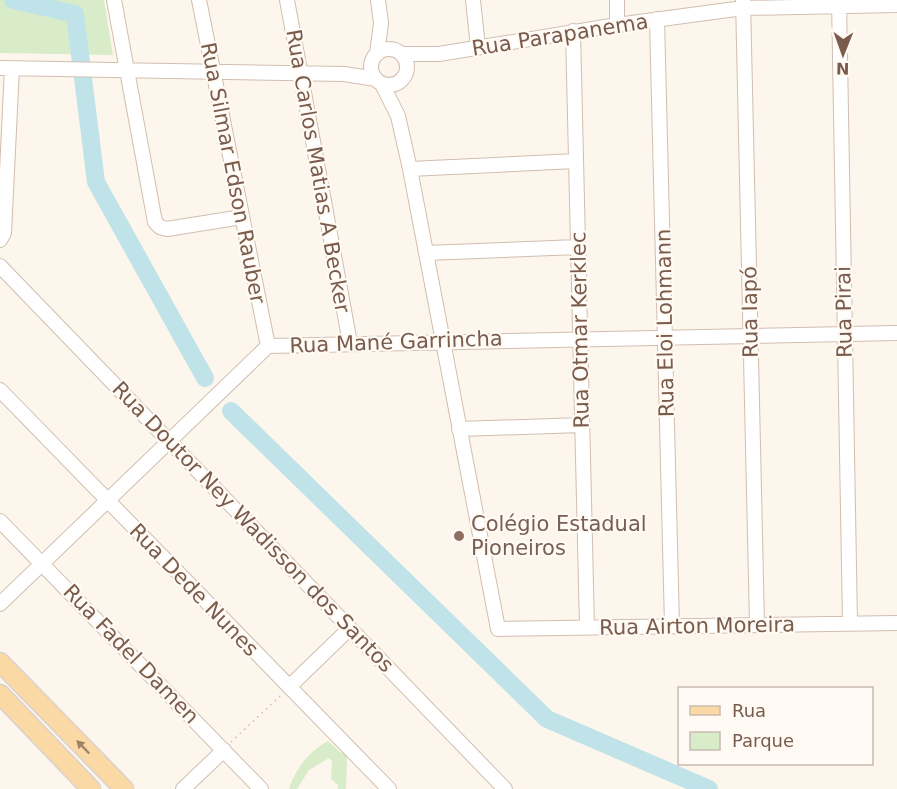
<svg xmlns="http://www.w3.org/2000/svg" width="897" height="789" font-family="'DejaVu Sans',sans-serif">
<style>
.green{fill:#d8ecc9}
.lines{fill:none;stroke-linecap:round;stroke-linejoin:round}
.river{stroke:#bfe3e8;stroke-width:18}
.minor-casing{stroke:#d1beb0;stroke-width:16}
.major-casing{stroke:#dad1cd;stroke-width:21}
.path{stroke:#d9b8a5;stroke-width:1.5;stroke-dasharray:1.5 4.5;stroke-linecap:butt}
.minor{stroke:#fff;stroke-width:14}
.major{stroke:#fbd9a5;stroke-width:18}
.oneway{fill:#a18267}
.education-dot{fill:#8d6e63;stroke:#fffaf3;stroke-width:2}
.labels{text-anchor:middle;stroke-width:4.5;stroke-linejoin:round;paint-order:stroke}
.street-label{font-size:21px;fill:#7a5c4d;stroke:#fffaf3}
.education-label{font-size:21px;fill:#785e54;stroke:#fffaf3;text-anchor:start}
</style>
<rect width="100%" height="100%" fill="#fdf6ec"/>
<!-- green -->
<path class="green" d="M0 0H104L113 55 0 53Z
M328 741 340 752 347 754 346 789H338V785L331 779 332 761 329 758 309 770 297 789H289C295 769 310 750 328 741Z"/>
<g class="lines">
<!-- river -->
<path class="river" d="M13 0 75 14 96 182 205 378
M231 411 547 719 709 789"/>
<defs>
<path id="minor" d="M114 0 155 222 160 227 167 229 242 217
M199 0 268 346
M287 0 350 343
M473 0 478 47
M617 0V25
M743 0 757 625
M839 0 850 623
M657 19 672 626
M573 31 587 628
M371 67a18 18 0 1 1 36 0a18 18 0 1 1-36 0Z
M377 54 381 23 378 0
M402 54H439L617 25 743 8 897 5
M0 68 344 74 376 79
M382 84 398 116 410 169 498 629 897 623
M410 169 576 161
M0 240 4 233 12 68
M426 253 578 247
M0 266 505 789
M0 390 389 789
M459 429 582 425
M0 521 261 789
M0 604 268 346 897 333
M289 687 350 628
M183 789 224 750"/>
<path id="major" d="M0 662 124 789
M0 694 91 789"/>
</defs>
<!-- minor casing -->
<use href="#minor" class="minor-casing"/>
<!-- major casing -->
<use href="#major" class="major-casing"/>
<!-- path -->
<path class="path" d="M231 742 280 696"/>
<!-- minor -->
<use href="#minor" class="minor"/>
<!-- major -->
<use href="#major" class="major"/>
</g>
<!-- one-way arrows -->
<defs><path id="oneway-solid" d="M-6-.8H1V-3.2L6.5 0L1 3.2V.8H-6Z" transform="scale(1.5)"/></defs>
<use class="oneway" href="#oneway-solid" transform="translate(83 747) rotate(-134)"/>
<!-- markers -->
<circle class="education-dot" cx="459" cy="536" r="6"/>
<g class="labels">
<!-- street labels -->
<g class="street-label">
<text transform="translate(560 35) rotate(-9)" y="7">Rua Parapanema</text>
<text transform="translate(318 171) rotate(80)" y="7">Rua Carlos Matias A Becker</text>
<text transform="translate(233 173) rotate(79)" y="7">Rua Silmar Edson Rauber</text>
<text transform="translate(750 312) rotate(-91)" y="7">Rua Iapó</text>
<text transform="translate(844 312) rotate(-91)" y="7">Rua Pirai</text>
<text transform="translate(665 323) rotate(-91)" y="7">Rua Eloi Lohmann</text>
<text transform="translate(580 330) rotate(-91)" y="7">Rua Otmar Kerklec</text>
<text transform="translate(396 342) rotate(-2)" y="7">Rua Mané Garrincha</text>
<text transform="translate(253 527) rotate(46)" y="7">Rua Doutor Ney Wadisson dos Santos</text>
<text transform="translate(194 590) rotate(46)" y="7">Rua Dede Nunes</text>
<text transform="translate(697 626) rotate(-1)" y="7">Rua Airton Moreira</text>
<text transform="translate(131 654) rotate(46)" y="7">Rua Fadel Damen</text>
</g>
<!-- education labels -->
<g class="education-label">
<text x="471" y="531">Colégio Estadual<tspan x="471" dy="24">Pioneiros</tspan></text>
</g>
</g>
<!-- legend -->
<rect x="678" y="687" width="195" height="78" fill="#fffaf3" stroke="#cabbb1" stroke-width="1.5"/>
<rect x="690" y="706" width="30" height="9" fill="#fbd9a5" stroke="#cabbb1" stroke-width="1.5"/>
<text x="732" y="717" font-size="18" fill="#7a5c4d">Rua</text>
<rect x="690" y="732" width="30" height="18" fill="#d8ecc9" stroke="#cabbb1" stroke-width="1.5"/>
<text x="732" y="747" font-size="18" fill="#7a5c4d">Parque</text>
<!-- north arrow -->
<g transform="translate(843 54) rotate(181)" stroke="#fffaf3" stroke-width="4.5" paint-order="stroke">
<path d="M0-4.5L10 22L0 15L-10 22Z" fill="#7a5c4d"/>
<text y="-9" font-size="16" font-weight="bold" text-anchor="middle" fill="#7a5c4d">N</text>
</g>
</svg>
